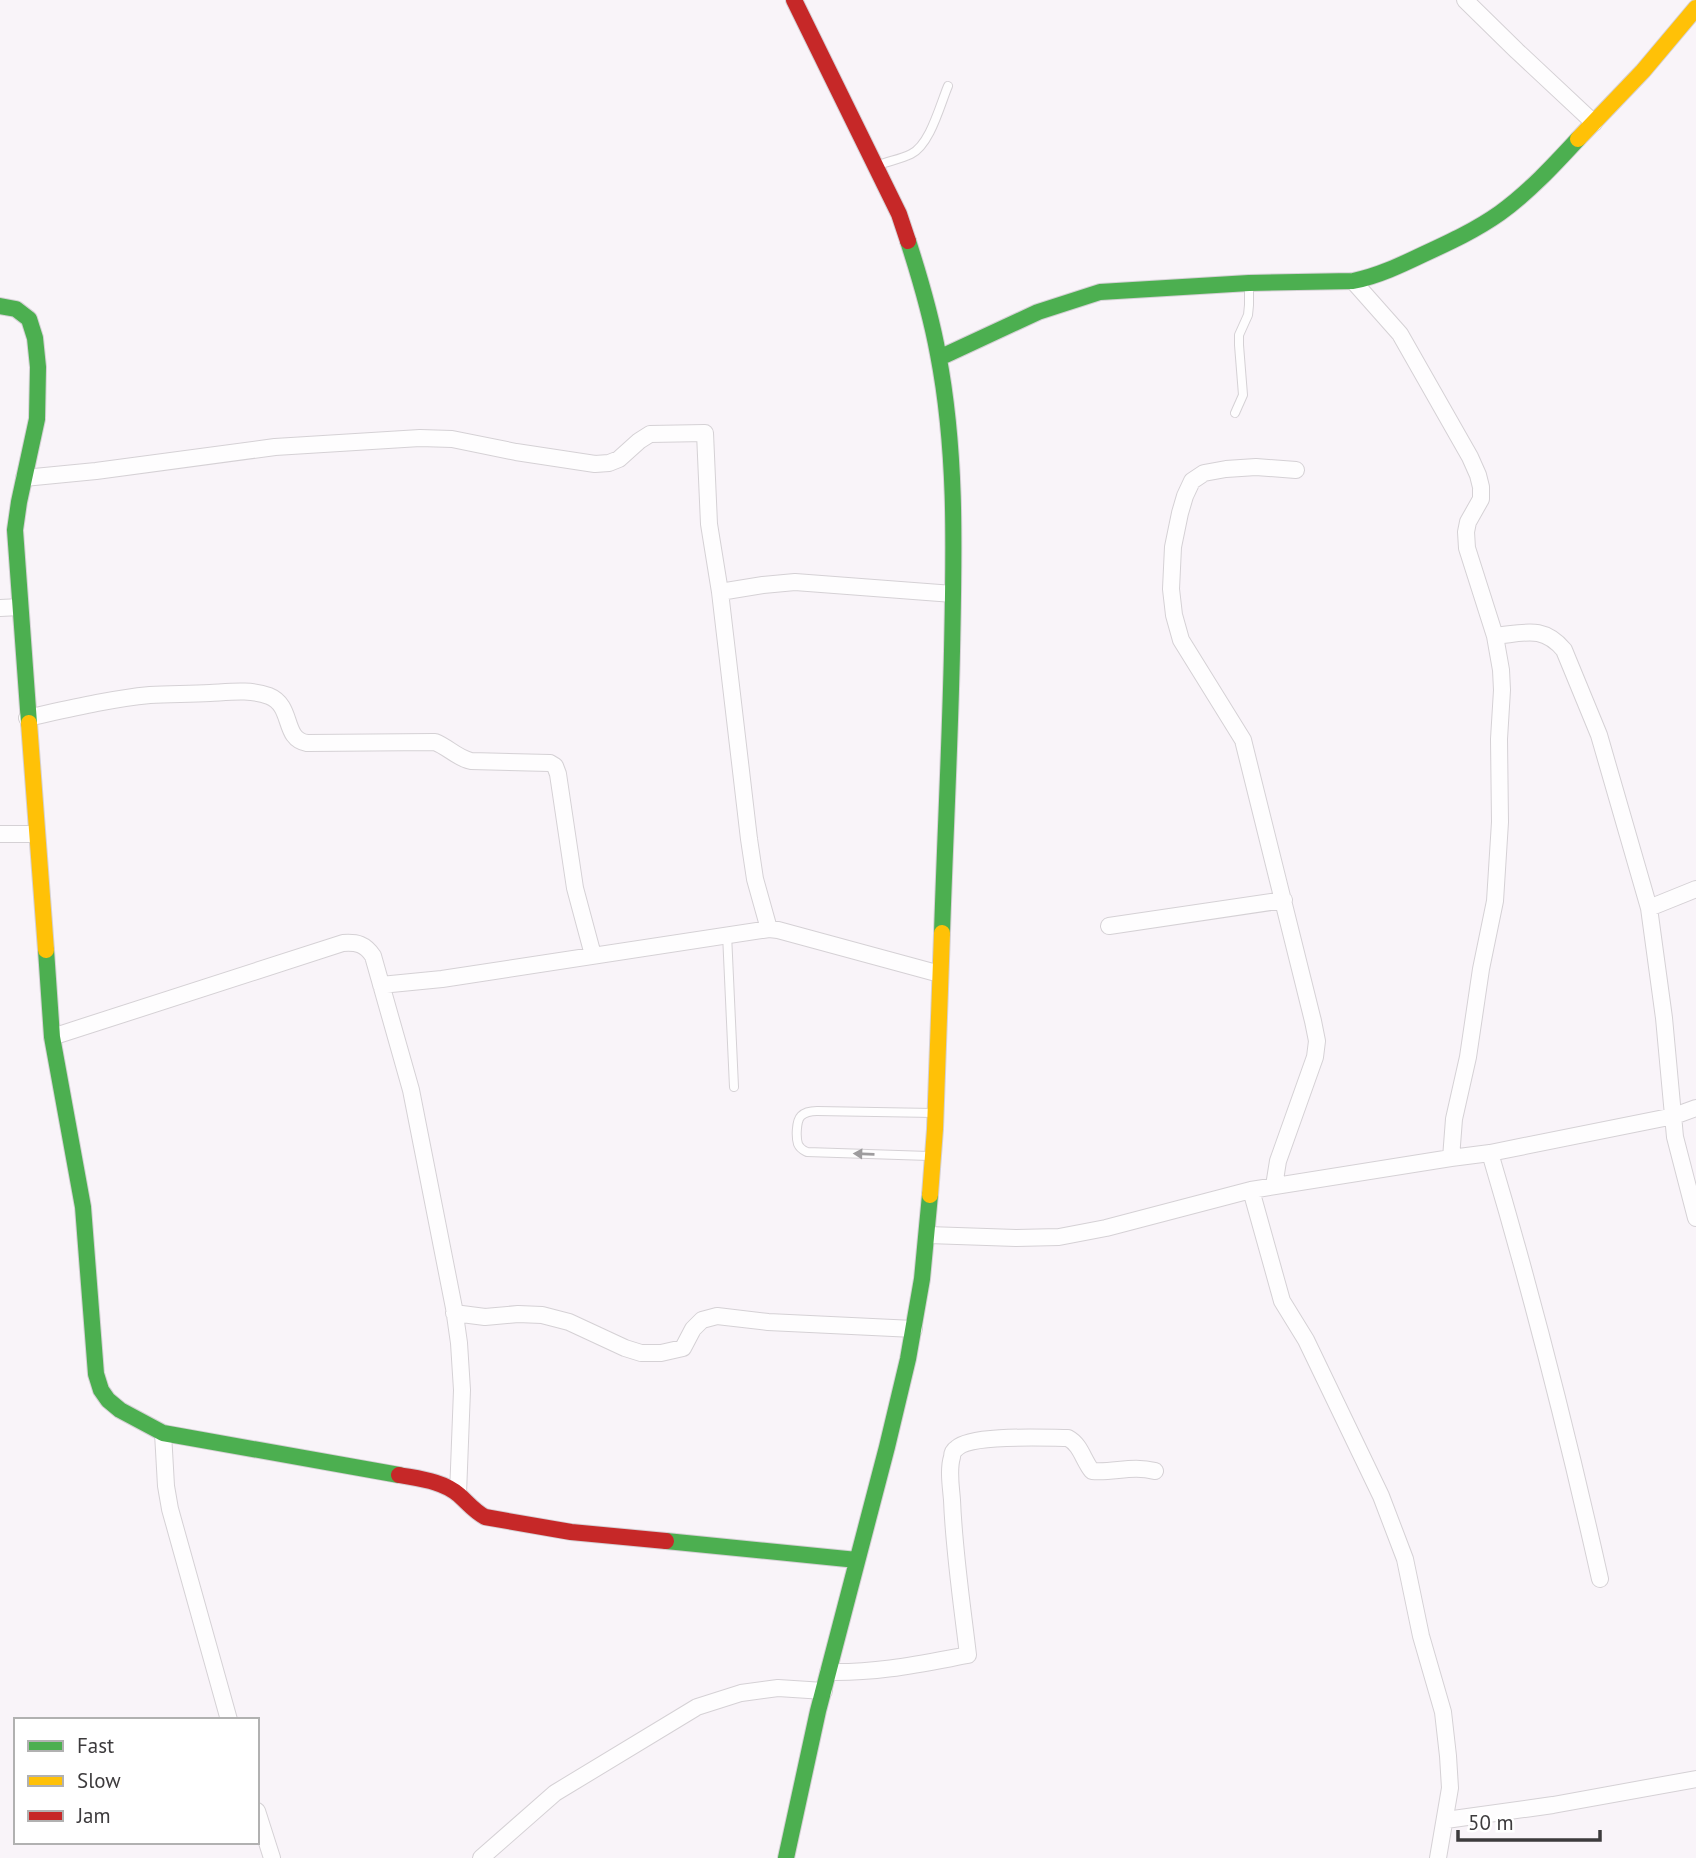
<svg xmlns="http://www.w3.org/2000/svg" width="1696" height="1858" font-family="'PT Sans',sans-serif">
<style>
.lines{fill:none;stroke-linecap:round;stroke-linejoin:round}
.lane-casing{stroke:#d5d1d5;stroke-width:10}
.street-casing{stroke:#d5d1d5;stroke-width:18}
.fast-casing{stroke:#d5d1d5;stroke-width:18}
.slow-casing{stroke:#d5d1d5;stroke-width:18}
.jam-casing{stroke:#d5d1d5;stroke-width:18}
.lane{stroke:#fefdfe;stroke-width:8}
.street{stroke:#fefdfe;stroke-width:16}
.fast{stroke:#4caf50;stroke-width:16}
.slow{stroke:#ffc107;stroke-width:16}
.jam{stroke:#c62828;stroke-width:16}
.oneway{fill:#9e9c9e}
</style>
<rect width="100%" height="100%" fill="#f9f4f9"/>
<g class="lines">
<defs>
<path id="lane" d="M879 165C889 161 901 159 911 154 930 145 940 105 948 86
M1235 413 1243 395 1239 345V335L1248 315 1249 305V286
M727 934 734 1087
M929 1156 807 1152C803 1150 800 1149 798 1144 796 1138 796 1121 801 1116 805 1112 812 1111 817 1111L934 1113"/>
<path id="street" d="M1465 0 1517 51 1594 123
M1353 281 1400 334 1470 457 1478 475 1481 487V499L1468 522 1466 532 1467 548 1495 636 1501 670 1502 690 1499 739 1500 822 1495 901 1481 969 1468 1057 1454 1119 1451 1158
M24 478 96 471 275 447 420 438 452 439 516 452 595 464 609 463 619 459 639 441 650 434 705 433 709 524 720 592 749 839 755 879 769 929
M720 592 763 585 795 582 953 594
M0 608 20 607
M1495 636C1525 633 1543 625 1564 650L1599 735 1649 908 1664 1018 1675 1137 1696 1218
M27 718C68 709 109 699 150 695 170 694 190 694 210 693 229 692 251 689 269 696 294 706 282 739 307 743L435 742C448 747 457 758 471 761L550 763 555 766 558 774 575 888 593 955
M0 834H37
M1649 908 1696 889
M1109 926 1284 900
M381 985 442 979 769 929 778 930 940 974
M52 1037 343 943C357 942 365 944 373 956L411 1090 454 1308 459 1343 462 1390 458 1494
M1490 1153C1532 1294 1568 1436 1600 1579
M1274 1186 1278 1161 1315 1057 1317 1041 1313 1021 1243 740 1181 640 1174 615 1171 589 1173 547 1180 513 1185 496 1192 481 1204 473 1226 469 1256 467 1296 470
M1251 1190 1282 1301 1306 1340 1381 1496 1405 1559 1421 1636 1443 1712 1448 1756 1450 1788 1438 1858
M928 1235 1016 1238 1059 1237 1106 1228 1251 1190 1451 1158 1490 1153 1674 1116 1696 1108
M454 1313 485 1317 518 1314 542 1315 569 1322 625 1348 641 1353H661L683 1348 693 1329 702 1320 717 1316 768 1322 914 1329
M163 1433 166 1486 170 1509 229 1720
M828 1672C879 1673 919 1664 968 1655 962 1604 954 1552 952 1500 951 1487 948 1470 952 1457 952 1453 954 1450 957 1448 971 1434 1047 1438 1068 1438 1081 1445 1083 1460 1092 1471 1114 1473 1132 1465 1155 1471
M257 1811 272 1858
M1446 1820 1553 1805 1696 1779
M481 1858 555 1793 697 1707 741 1693 778 1688 824 1691"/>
<path id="fast" d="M908 241C920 278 931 316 938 354 957 452 954 552 952 651 950 745 945 839 942 933
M0 306 16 309 29 319 35 338 38 367 37 419 19 502 15 530 29 723
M939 358 1038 312 1100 292 1249 283 1353 281C1378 276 1401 265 1424 254 1450 242 1476 230 1500 213 1529 192 1554 165 1578 139
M46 950 52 1037 83 1207 96 1374 101 1390 108 1400 120 1410 163 1433 399 1475
M666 1541 857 1560
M786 1858 818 1711 887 1447 908 1359 922 1279 930 1195"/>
<path id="slow" d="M1578 139 1643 71 1696 8
M29 723 46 950
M930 1195 935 1129 942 933"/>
<path id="jam" d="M794 0 899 214 908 241
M399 1475C420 1479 443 1481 459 1495 468 1503 474 1511 485 1517L571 1532 666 1541"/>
</defs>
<!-- lane casing -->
<use href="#lane" class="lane-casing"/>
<!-- street casing -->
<use href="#street" class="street-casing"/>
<!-- fast casing -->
<use href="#fast" class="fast-casing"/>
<!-- slow casing -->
<use href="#slow" class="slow-casing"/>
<!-- jam casing -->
<use href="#jam" class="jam-casing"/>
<!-- lane -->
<use href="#lane" class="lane"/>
<!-- street -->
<use href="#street" class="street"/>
<!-- fast -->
<use href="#fast" class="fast"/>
<!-- slow -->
<use href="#slow" class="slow"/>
<!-- jam -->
<use href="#jam" class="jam"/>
</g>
<!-- one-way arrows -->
<defs><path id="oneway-solid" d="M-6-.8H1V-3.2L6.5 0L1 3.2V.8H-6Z" transform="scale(1.75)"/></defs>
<use class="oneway" href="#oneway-solid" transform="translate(864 1154) rotate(-178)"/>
<!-- legend -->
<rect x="14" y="1718" width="245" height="126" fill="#ffffff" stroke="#b1b1b1" stroke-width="2"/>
<rect x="28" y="1741" width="35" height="10" fill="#4caf50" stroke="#b1b1b1" stroke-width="2"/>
<text x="77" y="1753" font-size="21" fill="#3d3b3d">Fast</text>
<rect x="28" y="1776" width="35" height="10" fill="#ffc107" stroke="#b1b1b1" stroke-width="2"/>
<text x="77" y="1788" font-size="21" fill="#3d3b3d">Slow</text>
<rect x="28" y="1811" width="35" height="10" fill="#c62828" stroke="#b1b1b1" stroke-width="2"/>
<text x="77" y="1823" font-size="21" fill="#3d3b3d">Jam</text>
<!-- scale -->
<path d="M1458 1830v10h142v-10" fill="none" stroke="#3d3b3d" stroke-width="3.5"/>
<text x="1468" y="1830" font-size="21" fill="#3d3b3d" stroke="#ffffff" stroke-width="5" paint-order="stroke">50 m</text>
</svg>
